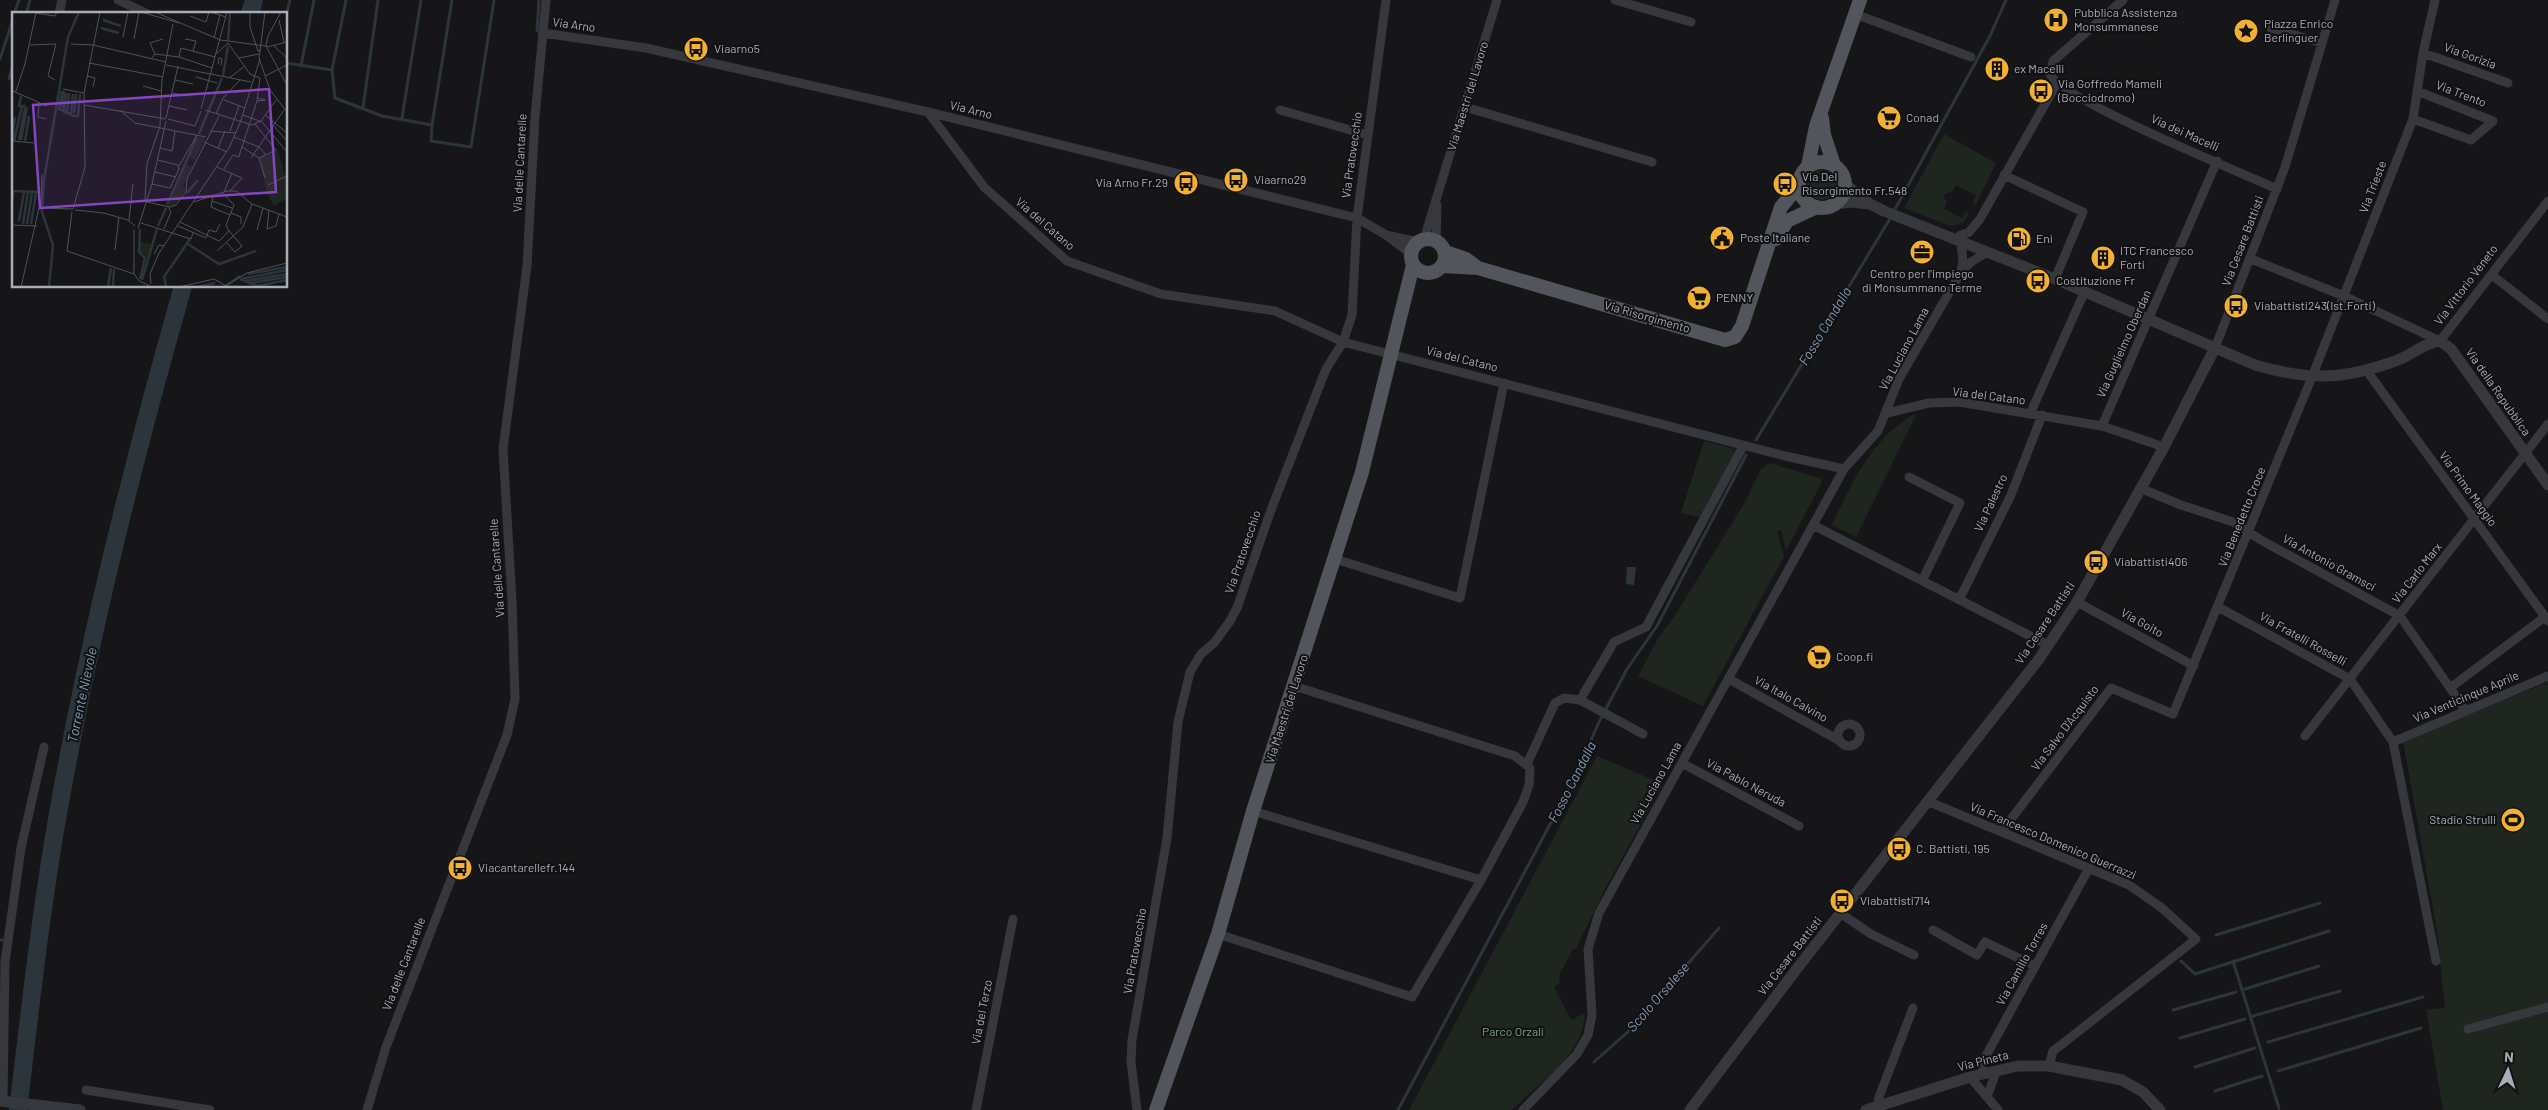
<svg xmlns="http://www.w3.org/2000/svg" width="2548" height="1110" font-family="Barlow,sans-serif">
<style>
.green{fill:#1e261f}
.water{fill:#2c353c}
.lines{fill:none;stroke-linecap:round;stroke-linejoin:round}
.stream{stroke:#2c353c;stroke-width:3}
.river{stroke:#2c353c;stroke-width:18}
.minor{stroke:#37383d;stroke-width:9}
.tertiary{stroke:#37383d;stroke-width:11}
.primary{stroke:#53555c;stroke-width:14}
.labels{text-anchor:middle;stroke-width:4;stroke-linejoin:round;paint-order:stroke}
.poi-label{font-size:12px;fill:#a8adb8;stroke:#111113;text-anchor:start}
.street-label{font-size:12px;fill:#a8adb8;stroke:#111113}
.park-label{font-size:12px;fill:#7fa381;stroke:#111113}
.water-label{font-size:14px;font-style:italic;fill:#7f9bb3;stroke:#111113}
.inset-river{fill:none;stroke:#2c353c;stroke-width:2.5}
.inset-road{fill:none;stroke:#505258;stroke-width:1}
.view{fill:#8446be;fill-opacity:0.15;stroke:#8446be;stroke-width:2.5}
.inset-edge{fill:none;stroke:#a8adb8;stroke-width:2.5}
</style>
<rect width="100%" height="100%" fill="#161618"/>
<!-- green -->
<path class="green" d="M1944 134 1996 163 1976 205 1973 203 1976 195 1956 185 1952 192 1945 194 1944 198 1947 202 1944 209 1962 218 1966 212 1969 213 1963 223 1950 226 1904 208Z
M1807 185a15 15 0 1 1 30 0a15 15 0 1 1-30 0Z
M1917 413 1856 537 1832 525C1852 483 1873 435 1917 413Z
M1704 441 1734 449V452L1700 517 1681 513Z
M1770 463 1820 478 1822 482 1786 551 1781 530 1777 531 1784 556 1703 706 1638 676 1659 637 1675 615 1744 504 1761 469Z
M2548 682V1110H2443L2426 1010 2445 1008 2437 931 2403 741Z
M1597 756 1663 784 1605 889 1576 949H1573L1559 975 1560 983 1554 987 1571 1020 1585 1013C1584 1056 1539 1082 1512 1110H1409Z"/>
<!-- water -->
<path class="water" d="M1627 567H1636L1634 585 1626 584Z"/>
<g class="lines">
<!-- stream -->
<path class="stream" d="M14 14 19 0
M26 14 30 0
M286 16 290 0
M537 31 539 0
M0 59 14 16
M286 63 332 70 335 98 382 116 432 125 431 141 471 147 494 0
M301 66 314 0
M332 70 346 0
M9 79 14 61
M363 108 378 0
M402 118 421 0
M432 125 452 0
M1894 211 1990 36 2006 0
M1756 440 1891 217
M2216 935 2320 903
M0 940H3
M2181 961 2195 974 2329 931
M2233 961 2279 1108
M2245 989 2319 966
M2173 1010 2236 992
M2253 1016 2340 991
M2180 1038 2245 1019
M2268 1042 2423 997
M1594 1062 1630 1030 1719 928
M2195 1067 2255 1048
M2278 1071 2421 1028
M2215 1091 2262 1076
M1398 1110 1571 785 1599 722 1627 669 1657 626 1746 455"/>
<!-- river -->
<path class="river" d="M250 14 254 0
M18 1110C30 1010 41 908 59 808 90 632 134 458 183 286"/>
<!-- minor -->
<path class="minor" d="M118 0 148 14
M1615 0 1691 22
M2123 0 2053 61 2050 74C2064 101 2240 172 2277 189
M59 14 62 0
M1855 14 1971 57
M2271 28 2322 43
M543 33 646 48 928 112 1357 218 1386 235 1411 254
M2423 53 2508 83
M1465 107 1652 162
M1280 110 1368 135
M928 112 984 187 1067 261 1161 294 1275 311 1343 342 1785 456 1844 469
M2413 119 2471 140 2493 121 2417 91
M2004 175 2083 212 2055 279
M1386 235 1418 242
M1959 236 1969 232 1980 219 2057 83
M1424 239 1497 0
M1436 241 1437 205
M1961 242 1963 262 1961 272
M2251 259 2344 296 2440 341 2548 201
M2492 275 2548 319
M2215 348 2285 167 2335 0
M2367 371 2548 621
M1887 413 1929 403 1959 402 2102 426 2164 447
M2030 414 2084 293
M2102 426 2217 161
M1909 477 1960 503 1922 581
M2140 488 2181 505 2233 522 2261 540 2400 616 2466 711
M1813 525 2048 645
M1335 559 1460 598 1504 383
M1959 600 2011 495 2042 415
M2077 602 2194 666
M2218 607 2350 679 2393 742 2436 961
M1729 679 1840 741
M2450 688 2545 617
M1580 700 1643 734
M1838 735a11 11 0 1 1 22 0a11 11 0 1 1-22 0Z
M2305 736 2548 424
M2393 742 2548 676
M1682 763 1799 826
M1527 764 1555 703 1564 698 1580 700 1614 642 1646 627 1743 446
M1927 801 2129 885 2162 908 2196 939 2061 1045 2053 1051 2049 1066
M1253 811 1481 880
M2002 831 2111 688 2173 714 2312 377 2413 119 2423 53 2435 0
M1840 913 1871 934 1914 955
M1933 930 1977 955 1985 942 2035 966
M1218 934 1412 997 1481 880 1523 802 1529 785 1530 768 1515 756 1294 686
M2468 1029 2548 1007
M1983 1074 1982 1063 2089 868
M1970 1077 1998 1110
M86 1090 210 1110
M1987 1097 1996 1072
M3 1100 5 962 21 848 44 747
M1878 1106 1879 1097 1913 1008
M367 1110 386 1047 507 735 515 699 512 601 503 449 527 266 535 117 546 0
M976 1110 1013 919
M1137 1110 1131 1062 1132 1040 1167 838 1178 722 1190 672 1201 654 1214 643 1230 621 1237 608 1271 510 1326 369 1343 342 1352 315 1357 218 1386 0
M1523 1110 1577 1054 1588 1035 1592 1015 1588 949 1599 913 1844 469 1878 431 1899 379 1961 272 1971 262 1986 253"/>
<!-- tertiary -->
<path class="tertiary" d="M1845 184 1870 204 1884 211 2055 279 2255 365C2310 381 2344 380 2398 360 2413 354 2424 343 2440 341L2451 349 2548 485
M1834 204 1851 202 1869 204
M0 1101 80 1110
M1690 1110 1799 966 2039 659 2077 602 2164 447 2215 348
M1866 1110 1970 1077 2018 1066H2049L2122 1080 2143 1092 2160 1110"/>
<!-- primary -->
<path class="primary" d="M1822 118 1824 135 1834 165
M1799 185a23 23 0 1 1 46 0a23 23 0 1 1-46 0Z
M1808 166 1816 126 1860 0
M1411 256a17 17 0 1 1 34 0a17 17 0 1 1-34 0Z
M1776 239 1787 221 1817 207
M1445 252 1466 259 1478 268 1725 340 1735 337 1742 326 1781 207 1799 186
M1443 266 1478 268
M1156 1110 1218 934 1253 811 1362 472 1413 265"/>
</g>
<!-- icons -->
<defs>
<symbol id="hospital-disc" viewBox="-11 -11 22 22"><circle r="9.5" fill="#f2b134" stroke="#111113"/><path d="M-5-5h3v3.5h4V-5h3V5h-3V1.5h-4V5h-3Z" fill="#111"/></symbol>
<symbol id="sight-disc" viewBox="-11 -11 22 22"><circle r="9.5" fill="#f2b134" stroke="#111113"/><path d="M0-6L1.8-2.2L6-1.7L2.9 1.2L3.7 5.4L0 3.3L-3.7 5.4L-2.9 1.2L-6-1.7L-1.8-2.2Z" fill="#111"/></symbol>
<symbol id="bus-disc" viewBox="-11 -11 22 22"><circle r="9.5" fill="#f2b134" stroke="#111113"/><path d="M-5-6H5V4H4V6H2V4H-2V6H-4V4H-5ZM-3.5-4V0h7V-4ZM-3.5 1.2v1.5H-2V1.2ZM2 1.2v1.5H3.5V1.2Z" fill="#111"/></symbol>
<symbol id="building-disc" viewBox="-11 -11 22 22"><circle r="9.5" fill="#f2b134" stroke="#111113"/><path d="M-4-6H4V6H1V3H-1V6H-4ZM-2.5-4.3h1.7v1.8h-1.7ZM.8-4.3h1.7v1.8H.8ZM-2.5-1h1.7V.8h-1.7ZM.8-1h1.7V.8H.8Z" fill="#111"/></symbol>
<symbol id="supermarket-disc" viewBox="-11 -11 22 22"><circle r="9.5" fill="#f2b134" stroke="#111113"/><path d="M-6-5.5h2.5l.6 2H6L4.5 2H-2.5L-4.4-4H-6ZM-1.5 3.2a1.3 1.3 0 1 0 .1 0ZM3 3.2a1.3 1.3 0 1 0 .1 0Z" fill="#111"/></symbol>
<symbol id="civic-disc" viewBox="-11 -11 22 22"><circle r="9.5" fill="#f2b134" stroke="#111113"/><path d="M-.6-6.5H3V-4.5H.6V-3L4-1V1h2V6H-6V1h2V-1L-.6-3ZM-1.2 2.5V6h2.4V2.5Z" fill="#111"/></symbol>
<symbol id="fuel-disc" viewBox="-11 -11 22 22"><circle r="9.5" fill="#f2b134" stroke="#111113"/><path d="M-5.5-6h7V0h2V4h1.3V-2.5L3-4.5l.8-.8L6-3V5H2.5V1h-1V6h-7ZM-4.2-4.7v3.2H.2V-4.7Z" fill="#111"/></symbol>
<symbol id="office-disc" viewBox="-11 -11 22 22"><circle r="9.5" fill="#f2b134" stroke="#111113"/><path d="M-6-3h4V-5.5h4V-3h4V5H-6ZM-1-4.5V-3h2v-1.5ZM-6 0V1H6V0Z" fill="#111"/></symbol>
<symbol id="stadium-disc" viewBox="-11 -11 22 22"><circle r="9.5" fill="#f2b134" stroke="#111113"/><path d="M0-5a6.5 5 0 1 0 0 10a6.5 5 0 1 0 0-10ZM-3.5-1.8h7v3.6h-7Z" fill="#111"/></symbol>
</defs>
<g fill-rule="evenodd">
<use href="#hospital-disc" x="2042" y="6" width="28" height="28"/>
<use href="#sight-disc" x="2232" y="17" width="28" height="28"/>
<use href="#bus-disc" x="682" y="35" width="28" height="28"/>
<use href="#building-disc" x="1983" y="55" width="28" height="28"/>
<use href="#bus-disc" x="2027" y="77" width="28" height="28"/>
<use href="#supermarket-disc" x="1875" y="104" width="28" height="28"/>
<use href="#bus-disc" x="1222" y="166" width="28" height="28"/>
<use href="#bus-disc" x="1172" y="169" width="28" height="28"/>
<use href="#bus-disc" x="1771" y="170" width="28" height="28"/>
<use href="#civic-disc" x="1708" y="224" width="28" height="28"/>
<use href="#fuel-disc" x="2005" y="225" width="28" height="28"/>
<use href="#office-disc" x="1908" y="238" width="28" height="28"/>
<use href="#building-disc" x="2089" y="244" width="28" height="28"/>
<use href="#bus-disc" x="2024" y="267" width="28" height="28"/>
<use href="#supermarket-disc" x="1685" y="284" width="28" height="28"/>
<use href="#bus-disc" x="2222" y="292" width="28" height="28"/>
<use href="#bus-disc" x="2082" y="548" width="28" height="28"/>
<use href="#supermarket-disc" x="1805" y="643" width="28" height="28"/>
<use href="#stadium-disc" x="2499" y="806" width="28" height="28"/>
<use href="#bus-disc" x="1885" y="835" width="28" height="28"/>
<use href="#bus-disc" x="446" y="854" width="28" height="28"/>
<use href="#bus-disc" x="1828" y="887" width="28" height="28"/>
</g>
<g class="labels">
<!-- poi labels -->
<g class="poi-label">
<text x="2074" y="17">Pubblica Assistenza<tspan x="2074" dy="14">Monsummanese</tspan></text>
<text x="2264" y="28">Piazza Enrico<tspan x="2264" dy="14">Berlinguer</tspan></text>
<text x="714" y="53">Viaarno5</text>
<text x="2014" y="73">ex Macelli</text>
<text x="2058" y="88">Via Goffredo Mameli<tspan x="2058" dy="14">(Bocciodromo)</tspan></text>
<text x="1906" y="122">Conad</text>
<text x="1802" y="181">Via Del<tspan x="1802" dy="14">Risorgimento Fr.548</tspan></text>
<text x="1254" y="184">Viaarno29</text>
<text x="1168" y="187" text-anchor="end">Via Arno Fr.29</text>
<text x="1740" y="242">Poste Italiane</text>
<text x="2036" y="243">Eni</text>
<text x="2120" y="255">ITC Francesco<tspan x="2120" dy="14">Forti</tspan></text>
<text x="1922" y="278" text-anchor="middle">Centro per l'impiego<tspan x="1922" dy="14">di Monsummano Terme</tspan></text>
<text x="2056" y="285">Costituzione Fr</text>
<text x="1716" y="302">PENNY</text>
<text x="2254" y="310">Viabattisti243(Ist.Forti)</text>
<text x="2114" y="566">Viabattisti406</text>
<text x="1836" y="661">Coop.fi</text>
<text x="2496" y="824" text-anchor="end">Stadio Strulli</text>
<text x="1916" y="853">C. Battisti, 195</text>
<text x="478" y="872">Viacantarellefr.144</text>
<text x="1860" y="905">Viabattisti714</text>
</g>
<!-- street labels -->
<g class="street-label">
<text transform="translate(574 25) rotate(8)" y="4">Via Arno</text>
<text transform="translate(2470 56) rotate(20)" y="4">Via Gorizia</text>
<text transform="translate(2461 94) rotate(21)" y="4">Via Trento</text>
<text transform="translate(1468 96) rotate(-73)" y="4">Via Maestri del Lavoro</text>
<text transform="translate(971 110) rotate(14)" y="4">Via Arno</text>
<text transform="translate(2185 133) rotate(24)" y="4">Via dei Macelli</text>
<text transform="translate(1352 155) rotate(-82)" y="4">Via Pratovecchio</text>
<text transform="translate(520 163) rotate(-87)" y="4">Via delle Cantarelle</text>
<text transform="translate(2373 187) rotate(-69)" y="4">Via Trieste</text>
<text transform="translate(1045 224) rotate(41)" y="4">Via del Catano</text>
<text transform="translate(2243 241) rotate(-69)" y="4">Via Cesare Battisti</text>
<text transform="translate(2466 285) rotate(-53)" y="4">Via Vittorio Veneto</text>
<text transform="translate(1647 317) rotate(16)" y="4">Via Risorgimento</text>
<text transform="translate(2124 344) rotate(-66)" y="4">Via Guglielmo Oberdan</text>
<text transform="translate(1904 349) rotate(-62)" y="4">Via Luciano Lama</text>
<text transform="translate(1462 359) rotate(14)" y="4">Via del Catano</text>
<text transform="translate(2498 392) rotate(55)" y="4">Via della Repubblica</text>
<text transform="translate(1989 396) rotate(7)" y="4">Via del Catano</text>
<text transform="translate(2468 489) rotate(54)" y="4">Via Primo Maggio</text>
<text transform="translate(1991 503) rotate(-65)" y="4">Via Palestro</text>
<text transform="translate(2242 517) rotate(-68)" y="4">Via Benedetto Croce</text>
<text transform="translate(1243 552) rotate(-71)" y="4">Via Pratovecchio</text>
<text transform="translate(2329 563) rotate(29)" y="4">Via Antonio Gramsci</text>
<text transform="translate(497 568) rotate(-94)" y="4">Via delle Cantarelle</text>
<text transform="translate(2417 573) rotate(-52)" y="4">Via Carlo Marx</text>
<text transform="translate(2045 623) rotate(-56)" y="4">Via Cesare Battisti</text>
<text transform="translate(2142 623) rotate(29)" y="4">Via Goito</text>
<text transform="translate(2303 639) rotate(29)" y="4">Via Fratelli Rosselli</text>
<text transform="translate(2466 697) rotate(-23)" y="4">Via Venticinque Aprile</text>
<text transform="translate(1791 699) rotate(29)" y="4">Via Italo Calvino</text>
<text transform="translate(1287 709) rotate(-72)" y="4">Via Maestri del Lavoro</text>
<text transform="translate(2065 728) rotate(-53)" y="4">Via Salvo D'Acquisto</text>
<text transform="translate(1656 783) rotate(-61)" y="4">Via Luciano Lama</text>
<text transform="translate(1746 783) rotate(28)" y="4">Via Pablo Neruda</text>
<text transform="translate(2053 841) rotate(23)" y="4">Via Francesco Domenico Guerrazzi</text>
<text transform="translate(1135 951) rotate(-80)" y="4">Via Pratovecchio</text>
<text transform="translate(1790 956) rotate(-52)" y="4">Via Cesare Battisti</text>
<text transform="translate(404 964) rotate(-69)" y="4">Via delle Cantarelle</text>
<text transform="translate(2022 964) rotate(-61)" y="4">Via Camillo Torres</text>
<text transform="translate(982 1012) rotate(-79)" y="4">Via del Terzo</text>
<text transform="translate(1983 1061) rotate(-14)" y="4">Via Pineta</text>
</g>
<!-- park labels -->
<g class="park-label">
<text x="1513" y="1036">Parco Orzali</text>
</g>
<!-- water labels -->
<g class="water-label">
<text transform="translate(1825 326) rotate(-59)" y="5">Fosso Candalla</text>
<text transform="translate(82 695) rotate(-78)" y="5">Torrente Nievole</text>
<text transform="translate(1572 782) rotate(-63)" y="5">Fosso Candalla</text>
<text transform="translate(1658 997) rotate(-49)" y="5">Scolo Orsalese</text>
</g>
</g>
<!-- overview -->
<g transform="translate(12 12)">
<rect width="275" height="275" fill="#161618"/>
<path d="M187 125 193 126 183 148 177 145ZM266 138 275 171V186L262 194 255 182 248 146ZM174 153 180 155 171 175 174 178 162 194H156ZM128 230 140 232 135 245 127 239Z" fill="#1e261f"/>
<path class="inset-river" d="M91 8 109 14M89 16 107 21M216 29 218 0M211 64 216 34M50 79 47 97 62 104H66L68 82M9 84 7 94H14M50 96 52 79M52 98 54 81M55 100 57 81M59 101 61 82M62 101 64 82M187 122 210 66M0 128 3 105M7 128 13 96M9 128 15 95M2 129 10 94M13 129 17 104M175 181 186 168M0 191 1 179 28 180M155 193 185 125M7 209 12 180M11 212 16 180M15 212 20 181M19 212 24 181M146 214 154 196M176 232 207 252 244 239M236 262 275 255M128 267 133 246 127 240 128 217M228 267 245 274 275 268M229 267 275 258M130 268 145 217M234 269 275 262M239 271 275 265M154 274 152 265 178 227M37 275 41 233 30 200 32 168 56 25 67 0M96 275 99 256M101 275 102 257M186 275 203 271M212 275 228 264"/>
<path class="inset-road" d="M129 0 167 11M143 0 208 28M198 0 214 5M238 0V15L246 39 249 38M253 0 247 46 258 78 275 100M24 1 43 4 45 0M178 4 194 10 197 0M267 8 272 30M111 25 116 0M202 26 208 3M122 27 127 0M173 27 184 29 181 39M208 28 254 34M216 31 238 62 248 66M59 32 81 33 154 50M18 33 44 32 36 64 43 68M254 34 275 73M254 34 256 24 269 0M262 34 275 46M255 35 275 30M143 42 138 31 151 27M204 42 216 31M167 45 169 36 203 45M227 46 247 42M139 47 143 42 167 45 200 56M77 51 151 65M206 52 207 46 210 47 209 53M154 53 198 62M199 62 239 70M75 64 83 66 81 75M253 64 275 53M184 65 205 71M217 66 233 54M163 68 181 72M131 74 149 79M51 77 72 81M0 80 4 79 13 52 24 0M3 80 35 94M160 81 178 84M212 88 233 96M245 89 253 88 245 86M27 91 26 105 34 107M72 93 154 107M157 94 175 98M189 97 215 0M108 98 123 111 194 125M193 98 240 113 249 109 264 88M204 102 211 86 228 68M231 103 250 110 275 140M253 103 274 120M154 106 166 54M156 107 183 114 189 99M243 112 264 138 247 146M261 113 275 129M198 119 224 121M218 119 227 94M222 125 247 135 254 143M0 129 22 131M192 130 215 140M230 135 247 146 253 166M148 136 160 139 163 119M206 136 213 119M228 141 245 89 248 66M239 146 272 98M167 154 185 123M205 155 230 166 218 179M212 157 221 143 227 145 228 141M143 160 164 165M140 172 158 176 167 157 166 153 146 148M256 173 275 164M210 180 222 193 214 213 217 219M212 180 220 161M201 184 199 195 218 203M133 188 135 152 148 114 150 68 161 12M200 189 220 196M135 190 158 195 164 193 174 180 175 167 207 104M182 190 215 179H224L240 192 275 205M29 195 30 162M61 197 73 155 72 81 88 0M63 198 92 201 116 208 123 214M257 198 255 217 264 214 267 202M60 200 55 239 122 262M219 201 229 205V212M117 208 121 172M168 210 207 229 217 219 230 234 223 240 214 230M129 211 179 227 181 221M0 213 25 214M166 214 194 226 197 218 204 220 208 212M126 216 140 172 154 109M152 217 159 200 156 195M122 218V262L127 269 138 274M245 218 251 196M103 238 107 205M205 239 231 215 240 192M142 242 147 233 152 234M139 272 138 262 147 241 217 136 228 111 248 47M215 273 235 261 275 251M9 275 27 196 61 197M167 275 202 267 216 275"/>
<path class="view" d="M257 77 264 180 28 196 21 93Z"/>
<rect width="275" height="275" class="inset-edge"/>
</g>
<!-- north arrow -->
<g transform="translate(2508 1070) rotate(4)" stroke="#111113" stroke-width="4" paint-order="stroke">
<path d="M0-4L9 19L0 12L-9 19Z" fill="#a8adb8"/>
<text y="-8" font-size="14" font-weight="bold" text-anchor="middle" fill="#a8adb8">N</text>
</g>
</svg>
